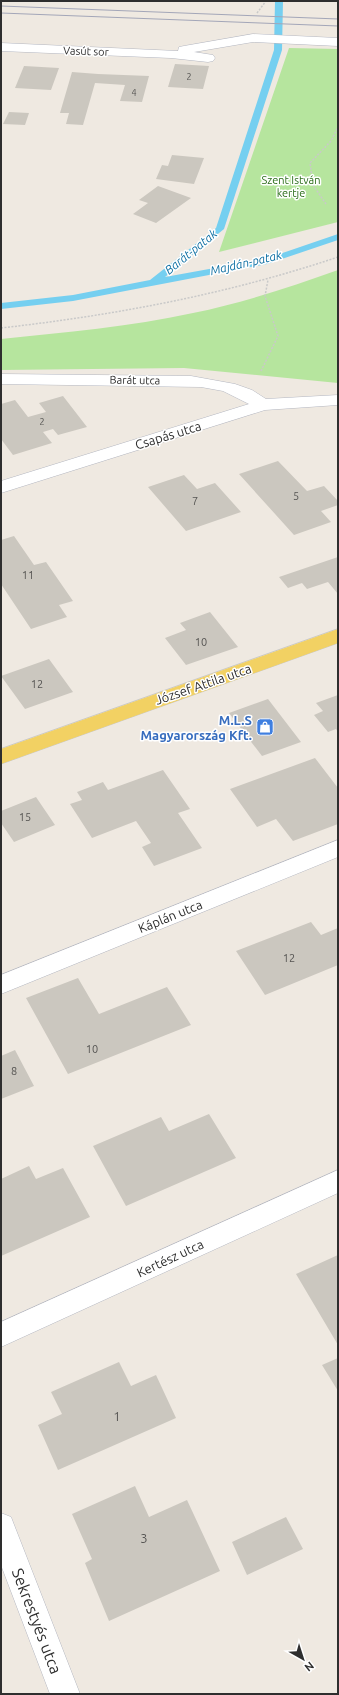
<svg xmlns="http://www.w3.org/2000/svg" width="339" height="1695" font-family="Ubuntu,sans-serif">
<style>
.green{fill:#b6e59e}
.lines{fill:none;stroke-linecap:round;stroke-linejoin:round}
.stream{fill:#75cff0;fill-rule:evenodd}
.building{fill:#cbc7bf}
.minor-casing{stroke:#b4b7c1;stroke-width:1}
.major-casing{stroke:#c9c9c9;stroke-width:1}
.path{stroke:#c9c9c9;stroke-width:1.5;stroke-dasharray:2 1.5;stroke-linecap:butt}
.minor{fill:#fff;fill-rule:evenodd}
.major{fill:#f2d163;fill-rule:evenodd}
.tram{stroke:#a3a6b8;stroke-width:1}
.labels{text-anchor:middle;stroke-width:3;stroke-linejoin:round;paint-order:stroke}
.far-number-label{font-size:9px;fill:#555452}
.far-street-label{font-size:11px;fill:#2e2e2e;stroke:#fff}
.far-park-label{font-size:11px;fill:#2c6e1b;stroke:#fff}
.number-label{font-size:11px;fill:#555452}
.far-water-label{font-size:12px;font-style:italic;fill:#0d6fa3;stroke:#fff}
.street-label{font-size:13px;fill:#2e2e2e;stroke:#fff}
.shop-label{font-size:13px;font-weight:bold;fill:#366cbe;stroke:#fff;text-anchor:end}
.near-number-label{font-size:13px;fill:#555452}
.near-street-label{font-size:16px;fill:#2e2e2e;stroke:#fff}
</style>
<rect width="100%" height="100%" fill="#efe9e1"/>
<!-- green -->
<path class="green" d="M289 48 338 49V222L219 252Z
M338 270V383L184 368 1 370V339C65 332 130 327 193 313 242 303 291 287 338 270Z"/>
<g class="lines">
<!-- stream -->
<path class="stream" d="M275 1H283L282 50 224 229 165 277 265 259 338 234V240L267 264 73 301 1 309V303L73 295 150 280 216 228 274 50Z"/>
</g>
<!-- building -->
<path class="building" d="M175 64 209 66 203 89 168 87Z
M24 66 59 68 51 90 15 88Z
M72 72 98 74 149 76 142 102 120 101 125 85 95 83 83 125 66 124 69 113H60Z
M9 112 29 113 25 125 3 124Z
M172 155 204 158 194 184 156 179 162 165 168 166Z
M158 186 191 198 156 223 133 214 148 203 139 200Z
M63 396 87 427 58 435 53 429 43 432 52 443 13 455 1 439V404L15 400 28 417 46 412 39 403Z
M278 461 307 491 324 486 338 501V505L321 511 331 522 294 535 239 474Z
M184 475 197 489 215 483 241 512 186 531 148 487Z
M14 536 34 565 46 562 73 601 59 605 67 617 31 629 1 584V540Z
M338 557V594L328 582 307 589 302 583 288 588 279 577Z
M210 612 238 647 186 665 165 638 186 630 180 623Z
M49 659 73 692 25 709 1 676Z
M338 695V732L336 729 328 732 314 715 323 711 316 703Z
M268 699 301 742 262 756 229 713Z
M315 758 338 788V824L293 841 276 819 257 827 230 789Z
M163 770 190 809 178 813 202 848 154 866 142 847 151 843 136 821 92 838 70 804 82 800 77 792 103 782 108 790Z
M36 797 55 825 14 842 1 823V811Z
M311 922 321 935 338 928V965L265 995 236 951Z
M78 978 99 1014 167 987 191 1025 68 1074 26 998Z
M15 1050 34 1086 1 1099V1056Z
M209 1114 236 1158 126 1206 93 1146 161 1117 169 1131Z
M29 1166 36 1179 63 1168 90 1217 1 1256V1179Z
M338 1255V1345L296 1274Z
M338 1358V1391L322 1365Z
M119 1362 131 1386 156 1375 176 1418 58 1470 38 1425 62 1414 51 1392Z
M135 1486 149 1517 187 1500 220 1571 109 1621 85 1563 92 1559 72 1514Z
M286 1517 303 1549 247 1575 232 1542Z"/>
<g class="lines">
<defs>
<path id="minor" d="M253 34 338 38V46L253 42 194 52 213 55 215 58 213 61 208 62 171 58 1 51V43L178 51 179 47 184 46Z
M1 374 191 376 235 384 252 390 266 399 338 395V405L265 410 1 493V481L249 404 223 391 201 387 1 384Z
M338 840V857L1 994V975Z
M338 1170V1193L1 1347V1322Z
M1 1513 11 1517 80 1694H50L1 1565Z"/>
<path id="major" d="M338 629V643L1 764V749Z"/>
</defs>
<!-- minor casing -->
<use href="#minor" class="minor-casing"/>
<!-- major casing -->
<use href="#major" class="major-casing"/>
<!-- path -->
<path class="path" d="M257 13 266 1
M338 94V104
M326 204 313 185 310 163 331 141 338 127
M1 328C116 315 228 294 338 257
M261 371 278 336 265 296 268 280"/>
<!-- minor -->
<use href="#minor" class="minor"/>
<!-- major -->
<use href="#major" class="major"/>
<!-- tram -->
<path class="tram" d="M1 6 338 19
M1 13 338 26"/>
</g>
<!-- icons -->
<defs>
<symbol id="shop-square" viewBox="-11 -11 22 22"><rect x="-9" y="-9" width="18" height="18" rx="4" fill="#3f7fe0" stroke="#fff"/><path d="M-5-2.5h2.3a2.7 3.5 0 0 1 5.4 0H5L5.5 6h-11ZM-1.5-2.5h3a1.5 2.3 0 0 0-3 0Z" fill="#fff"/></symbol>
</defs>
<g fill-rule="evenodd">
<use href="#shop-square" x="255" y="717" width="20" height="20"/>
</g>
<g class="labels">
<!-- far-number labels -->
<g class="far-number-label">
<text x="189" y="80">2</text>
<text x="134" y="96">4</text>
<text x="42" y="425">2</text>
</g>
<!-- far-street labels -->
<g class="far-street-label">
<text transform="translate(86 51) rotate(2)" y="4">Vasút sor</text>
<text transform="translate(135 380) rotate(1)" y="4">Barát utca</text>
</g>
<!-- far-park labels -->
<g class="far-park-label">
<text x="291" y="184">Szent István<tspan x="291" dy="13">kertje</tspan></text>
</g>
<!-- number labels -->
<g class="number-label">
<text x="296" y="500">5</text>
<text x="195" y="505">7</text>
<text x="28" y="579">11</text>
<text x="201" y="646">10</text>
<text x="37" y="688">12</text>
<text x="25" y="821">15</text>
<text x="289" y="962">12</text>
<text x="92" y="1053">10</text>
<text x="14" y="1075">8</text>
</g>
<!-- far-water labels -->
<g class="far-water-label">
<text transform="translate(191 252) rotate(-39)" y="4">Barát-patak</text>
<text transform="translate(246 263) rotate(-13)" y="4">Majdán-patak</text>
</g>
<!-- street labels -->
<g class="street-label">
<text transform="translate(168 435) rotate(-17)" y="5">Csapás utca</text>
<text transform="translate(203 684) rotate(-19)" y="5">József Attila utca</text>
<text transform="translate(170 916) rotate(-22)" y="5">Káplán utca</text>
<text transform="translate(170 1258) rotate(-25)" y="5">Kertész utca</text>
</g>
<!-- shop labels -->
<g class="shop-label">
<text x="252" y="725">M.L.S<tspan x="252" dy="15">Magyarország Kft.</tspan></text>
</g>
<!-- near-number labels -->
<g class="near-number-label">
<text x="117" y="1421">1</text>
<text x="144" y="1543">3</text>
</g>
<!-- near-street labels -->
<g class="near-street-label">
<text transform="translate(37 1621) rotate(69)" y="6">Sekrestyés utca</text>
</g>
</g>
<!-- border -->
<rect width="339" height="1695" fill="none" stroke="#2e2e2e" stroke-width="4"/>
<!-- north arrow -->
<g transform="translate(303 1659) rotate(141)" stroke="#ffffff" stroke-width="3" paint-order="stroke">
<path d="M0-3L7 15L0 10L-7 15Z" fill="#2e2e2e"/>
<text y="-6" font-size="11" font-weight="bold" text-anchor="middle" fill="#2e2e2e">N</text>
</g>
</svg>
